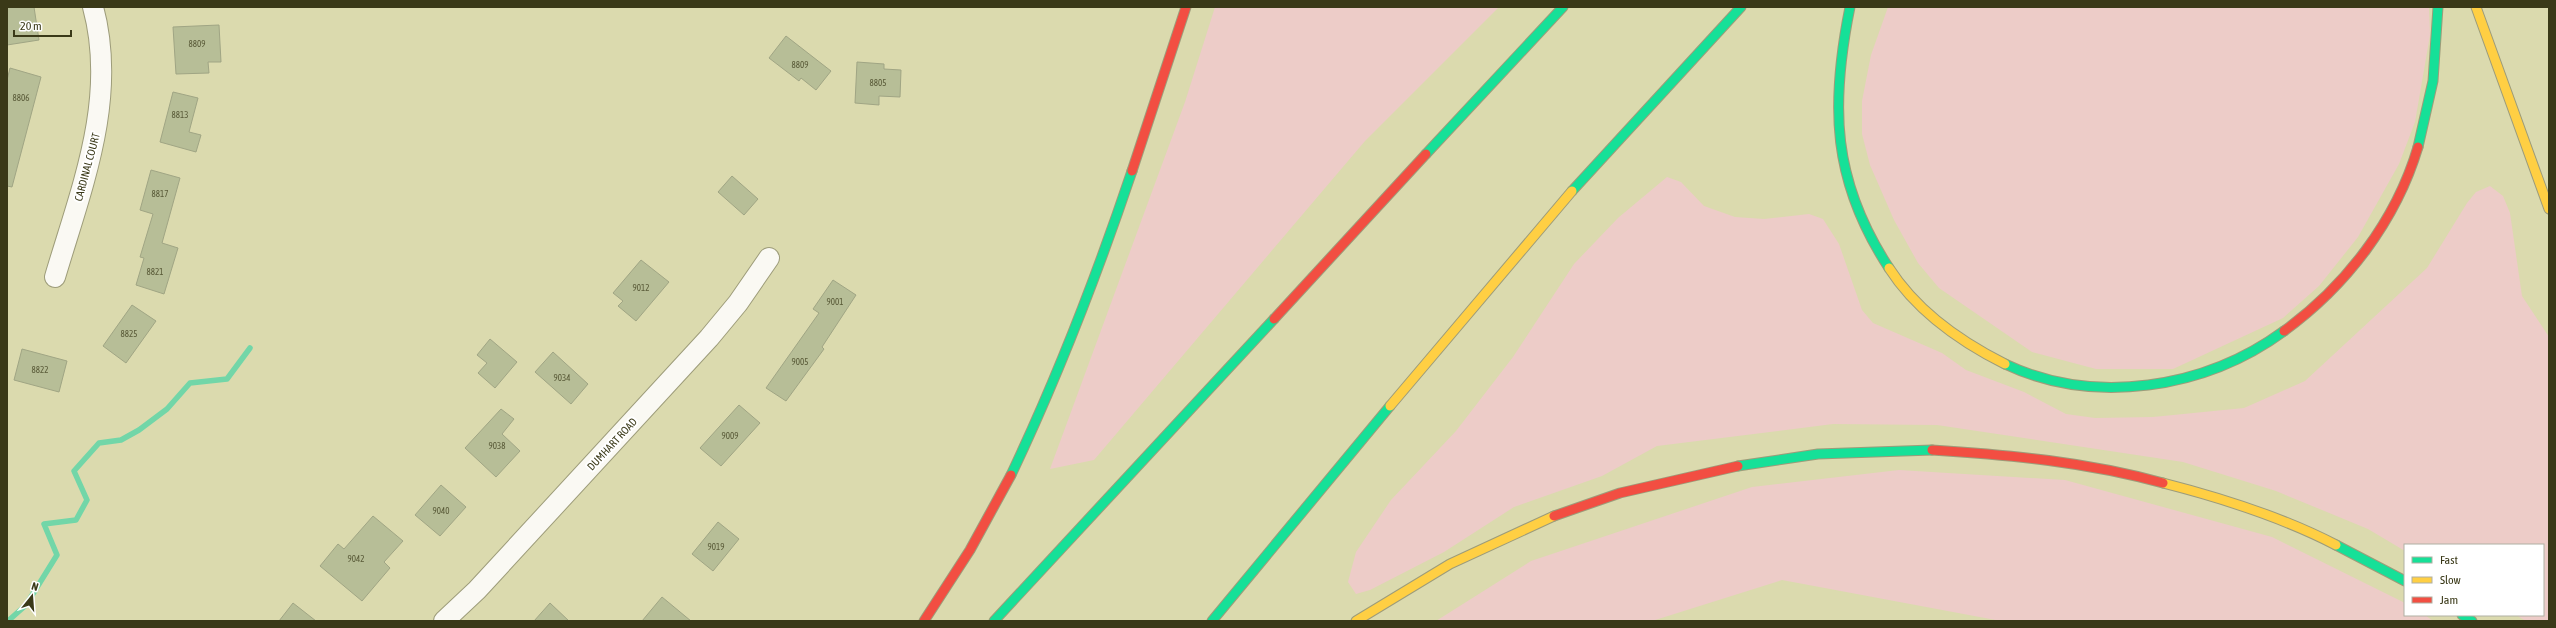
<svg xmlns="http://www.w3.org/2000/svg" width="2556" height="628" font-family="'Asap Condensed',sans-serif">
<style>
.green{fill:#edccc8}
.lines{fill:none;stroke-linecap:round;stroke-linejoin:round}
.stream{stroke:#72d6a8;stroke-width:5.5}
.building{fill:#b7be97;stroke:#a0a584}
.street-casing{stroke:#9d9c7a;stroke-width:22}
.fast-casing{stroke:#9d9c7a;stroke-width:11}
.slow-casing{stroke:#9d9c7a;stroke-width:11}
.jam-casing{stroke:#9d9c7a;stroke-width:11}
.street{stroke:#faf9f3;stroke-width:20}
.fast{stroke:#16e098;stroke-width:9}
.slow{stroke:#ffcf43;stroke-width:9}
.jam{stroke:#f24e42;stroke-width:9}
.labels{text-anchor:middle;stroke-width:4;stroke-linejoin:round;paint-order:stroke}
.number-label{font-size:9px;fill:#595a38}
.street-label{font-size:11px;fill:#3a3918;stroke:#fff}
</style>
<rect width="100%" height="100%" fill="#dbdaae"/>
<!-- green -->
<path class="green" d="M1215 7H1499L1365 141 1094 460 1050 469 1185 102Z
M1888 7H2429L2430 35 2415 122 2399 164 2358 237 2319 286 2283 318 2173 369H2096L2032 352 1939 288 1918 263 1894 220 1870 165 1862 134V101L1871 55Z
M1667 177 1681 182 1704 206 1735 217 1764 219 1809 214 1823 219 1839 244 1862 310 1873 323 1942 353 1966 370 2024 392 2066 414 2095 418 2153 417 2244 408 2305 381 2427 268 2467 203 2476 192 2490 186 2503 196 2510 213 2522 296 2549 337V621H2526L2516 615H2543V545H2405V551L2368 529 2276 491 2183 462 1937 425 1833 424 1657 446 1602 476 1514 507 1444 552 1370 590 1356 594 1348 582 1356 552 1391 500 1456 431 1513 357 1574 264 1618 218Z
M1899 470 2065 480 2272 537 2405 603V615H2425L2433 621H2001L1782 580 1652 621H1436L1531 561 1752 487Z"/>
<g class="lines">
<!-- stream -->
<path class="stream" d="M8 621 26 605 57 555 44 524 76 520 87 500 74 471 99 443 121 440 139 430 167 409 190 383 227 379 250 348"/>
</g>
<!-- building -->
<path class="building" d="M7 7H34L39 40 7 45Z
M219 25 221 62H208L209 73 176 74 173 27Z
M786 36 831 71 816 90 801 78 799 81 769 58Z
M857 62 884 64V69L901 70 900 97 879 96V105L855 103Z
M10 68 41 77 12 187 7 186V80Z
M173 92 198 98 189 132 201 135 196 152 160 142Z
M151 170 180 178 162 243 178 248 164 294 136 285 144 258 140 257 153 214 140 210Z
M732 176 758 199 744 215 718 192Z
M641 260 669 282 636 321 618 306 623 301 613 293Z
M833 280 856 295 822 347 824 349 786 401 766 388 819 313 813 309Z
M132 305 156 321 126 363 103 346Z
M490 339 517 362 495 388 478 373 487 363 477 355Z
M22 349 67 361 59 392 14 380Z
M553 352 588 384 571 404 535 372Z
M739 405 760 423 721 466 700 448Z
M501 409 514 419 502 434 520 451 496 477 465 448Z
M441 485 466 507 440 536 415 515Z
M373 516 403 541 384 562 390 568 362 601 320 566 338 544 344 549Z
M718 522 739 539 713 571 692 554Z
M662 597 691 621H642Z
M293 603 316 621H279Z
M550 603 569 621H534Z"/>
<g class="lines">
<defs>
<path id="street" d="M55 277C81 189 118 99 93 7
M444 621 477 590 709 338 738 303 769 258"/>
<path id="fast" d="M1850 7C1830 106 1832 181 1889 268
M2418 147 2433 81 2438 7
M1426 154 1563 7
M1572 191 1741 7
M2005 364C2094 406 2205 389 2284 331
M1738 466 1818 454 1932 450
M1011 475C1058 376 1097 275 1132 171
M2336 545 2405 581
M2462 615 2472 621
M994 621 1274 319
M1212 621 1390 406"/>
<path id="slow" d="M2476 7 2549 209
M1889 268C1916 310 1961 342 2005 364
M1390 406 1572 191
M2163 483C2222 498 2282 517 2336 545
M1356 621 1450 564 1554 516"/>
<path id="jam" d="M1132 171 1186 7
M1274 319 1426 154
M2284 331C2346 286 2396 221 2418 147
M1932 450C2011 455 2087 462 2163 483
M1554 516 1620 493 1738 466
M924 621 970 550 1011 475"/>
</defs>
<!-- street casing -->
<use href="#street" class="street-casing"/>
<!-- fast casing -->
<use href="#fast" class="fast-casing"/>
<!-- slow casing -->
<use href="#slow" class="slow-casing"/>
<!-- jam casing -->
<use href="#jam" class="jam-casing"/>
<!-- street -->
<use href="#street" class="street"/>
<!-- fast -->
<use href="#fast" class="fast"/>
<!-- slow -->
<use href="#slow" class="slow"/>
<!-- jam -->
<use href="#jam" class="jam"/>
</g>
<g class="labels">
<!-- number labels -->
<g class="number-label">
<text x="197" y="47">8809</text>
<text x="800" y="68">8809</text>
<text x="878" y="86">8805</text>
<text x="21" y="101">8806</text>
<text x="180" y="118">8813</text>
<text x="160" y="197">8817</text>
<text x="155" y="275">8821</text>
<text x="641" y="291">9012</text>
<text x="835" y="305">9001</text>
<text x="129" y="337">8825</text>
<text x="800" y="365">9005</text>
<text x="40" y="373">8822</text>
<text x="562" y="381">9034</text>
<text x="730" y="439">9009</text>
<text x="497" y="449">9038</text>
<text x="441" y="514">9040</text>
<text x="716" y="550">9019</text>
<text x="356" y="562">9042</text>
</g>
<!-- street labels -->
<g class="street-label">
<text transform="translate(87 167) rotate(-75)" y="4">CARDINAL COURT</text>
<text transform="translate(612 444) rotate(-47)" y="4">DUMHART ROAD</text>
</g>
</g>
<!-- border -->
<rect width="2556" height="628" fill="none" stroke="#3a3918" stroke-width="16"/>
<!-- legend -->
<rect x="2404" y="544" width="140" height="72" fill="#ffffff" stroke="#b0b0a3"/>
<rect x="2412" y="557" width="20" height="6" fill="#16e098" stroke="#b0b0a3"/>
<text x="2440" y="564" font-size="12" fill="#3a3918">Fast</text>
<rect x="2412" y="577" width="20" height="6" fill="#ffcf43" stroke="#b0b0a3"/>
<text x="2440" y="584" font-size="12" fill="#3a3918">Slow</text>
<rect x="2412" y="597" width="20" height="6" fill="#f24e42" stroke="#b0b0a3"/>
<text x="2440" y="604" font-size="12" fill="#3a3918">Jam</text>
<!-- north arrow -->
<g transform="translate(32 596) rotate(17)" stroke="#ffffff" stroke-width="3" paint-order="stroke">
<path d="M0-3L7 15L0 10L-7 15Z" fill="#3a3918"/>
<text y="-6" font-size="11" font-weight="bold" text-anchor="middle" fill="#3a3918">N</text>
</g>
<!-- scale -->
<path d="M14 30v6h57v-6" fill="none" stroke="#3a3918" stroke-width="2"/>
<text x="20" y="30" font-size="12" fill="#3a3918" stroke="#ffffff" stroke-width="3" paint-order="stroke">20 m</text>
</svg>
